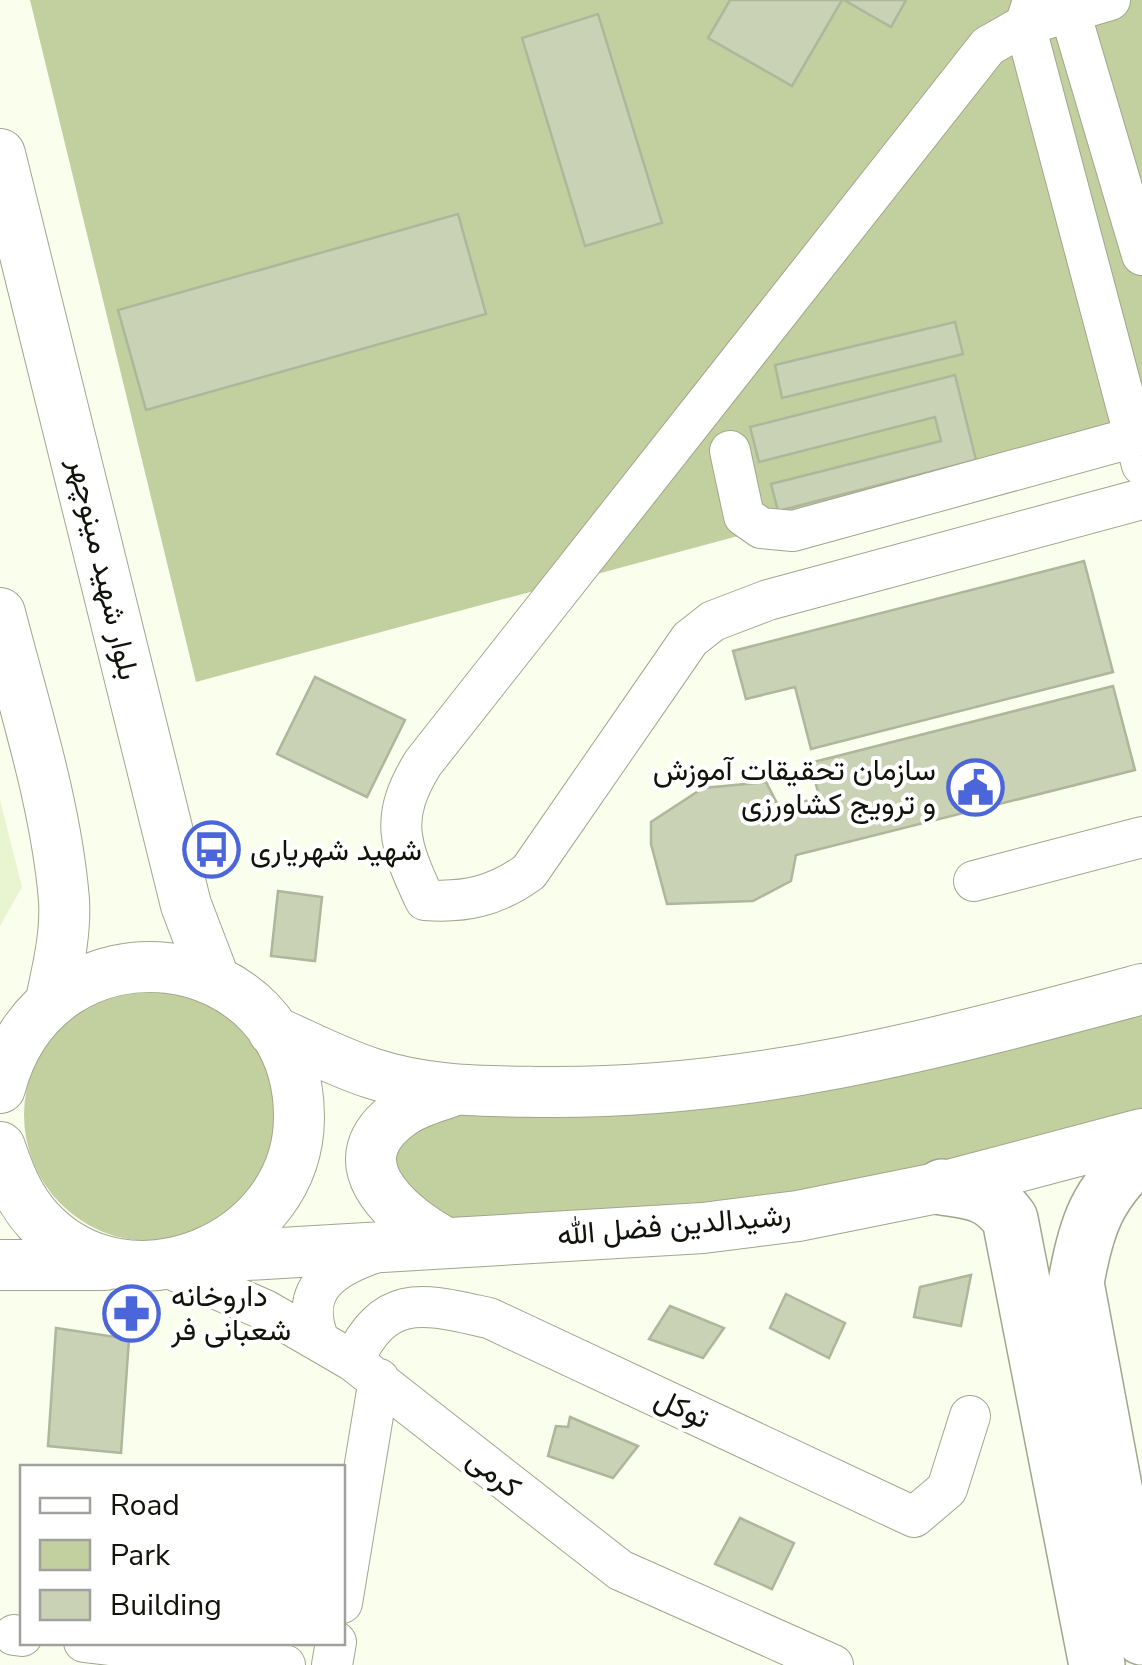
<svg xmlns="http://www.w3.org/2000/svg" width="1142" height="1665" font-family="'Nunito Sans',Vazirmatn,sans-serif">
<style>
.built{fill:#e9f4d0}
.green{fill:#c2d0a0}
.building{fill:#c9d2b5;stroke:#aeb69b;stroke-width:2.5}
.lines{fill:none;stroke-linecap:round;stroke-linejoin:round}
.minor-casing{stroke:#9fa78c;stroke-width:42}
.major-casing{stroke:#9fa78c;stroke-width:52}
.highway-casing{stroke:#9fa78c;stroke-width:58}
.minor{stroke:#fff;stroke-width:40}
.major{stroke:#fff;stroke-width:50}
.highway{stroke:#fff;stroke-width:55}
.labels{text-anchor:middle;stroke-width:8;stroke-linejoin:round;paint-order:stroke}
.street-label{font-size:30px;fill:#11140a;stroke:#fff}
.poi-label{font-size:30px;fill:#11140a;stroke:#fff;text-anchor:start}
</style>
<rect width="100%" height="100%" fill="#f9feed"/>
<!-- built -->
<path class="built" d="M0 800 22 887 0 926Z"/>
<!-- green -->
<path class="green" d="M30 0H1142V427L196 682Z
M24 1115a126 126 0 1 1 252 0a126 126 0 1 1-252 0Z
M1142 1004V1120L725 1210 452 1225 426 1211 389 1159 402 1128 455 1105Z"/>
<!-- building -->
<path class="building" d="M730 0H842L792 86 708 38Z
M844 0H906L891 27Z
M598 14 662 223 585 246 522 38Z
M458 214 486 314 146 410 118 310Z
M955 322 963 354 782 398 775 365Z
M955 375 976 460 778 511 771 484 941 441 935 417 759 462 750 427Z
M1084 561 1113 672 811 749 795 687 746 699 733 651Z
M315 677 405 720 367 797 277 754Z
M1113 686 1135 770 796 855 791 881 753 901 667 904 651 844V822L703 788 766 782 778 805 820 799 810 763Z
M278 891 322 897 315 961 271 956Z
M971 1275 961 1326 914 1317 920 1287Z
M786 1294 845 1323 829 1358 770 1328Z
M670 1306 724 1328 703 1358 649 1339Z
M56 1328 129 1339 121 1453 48 1446Z
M570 1417 638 1446 613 1478 548 1456 556 1426 568 1427Z
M740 1518 794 1543 772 1589 715 1564Z"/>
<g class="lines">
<defs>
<path id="minor" d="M1062 0 1070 12 1142 255
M1110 0 1025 25 988 46 423 763C389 818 399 844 425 900 465 903 496 896 529 872L690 639 713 621 768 600 1142 499
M1032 4 1025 25 1142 465
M730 451 744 516 761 528 793 531 1142 435
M974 881 1142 837
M164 1266 265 1310 353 1361 620 1570 833 1665
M319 1340C298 1289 332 1267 377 1252
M353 1361C386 1291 424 1304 489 1318L914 1517 947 1489 970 1416
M342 1603 379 1379
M14 1635 22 1636
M84 1642 285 1665
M332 1665 336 1642"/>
<path id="major" d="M0 154 186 905 215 981
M0 613C24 707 56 803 64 900 66 934 58 967 51 1000
M273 1031C305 1045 337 1062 371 1073 427 1092 486 1091 544 1092 754 1094 941 1043 1142 989
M0 1088C48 906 300 940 299 1118 298 1247 127 1318 38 1220 19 1199 9 1174 0 1147
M442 1241C394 1214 333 1160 402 1112 416 1102 437 1097 452 1091
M197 1258 703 1228 798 1216 942 1187 1142 1134
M0 1265H105"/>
<path id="highway" d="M1142 1153C1097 1194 1086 1225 1076 1283L1142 1637
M942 1187C973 1191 991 1193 1010 1219L1097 1665"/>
</defs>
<!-- minor casing -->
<use href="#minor" class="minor-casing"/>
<!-- major casing -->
<use href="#major" class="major-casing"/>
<!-- highway casing -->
<use href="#highway" class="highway-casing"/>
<!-- minor -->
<use href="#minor" class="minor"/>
<!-- major -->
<use href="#major" class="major"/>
<!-- highway -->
<use href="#highway" class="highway"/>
</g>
<!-- icons -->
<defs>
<symbol id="civic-ring" viewBox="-11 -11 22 22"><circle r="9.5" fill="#fff" stroke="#4b65da" stroke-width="1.5"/><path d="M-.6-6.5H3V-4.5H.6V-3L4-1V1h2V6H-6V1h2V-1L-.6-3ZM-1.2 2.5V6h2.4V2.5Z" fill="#4b65da"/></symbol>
<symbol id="bus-ring" viewBox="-11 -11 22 22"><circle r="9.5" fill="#fff" stroke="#4b65da" stroke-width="1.5"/><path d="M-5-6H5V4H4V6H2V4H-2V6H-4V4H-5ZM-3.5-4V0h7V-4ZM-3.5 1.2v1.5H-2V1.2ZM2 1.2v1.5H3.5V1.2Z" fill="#4b65da"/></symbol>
<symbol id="pharmacy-ring" viewBox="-11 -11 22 22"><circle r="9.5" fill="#fff" stroke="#4b65da" stroke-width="1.5"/><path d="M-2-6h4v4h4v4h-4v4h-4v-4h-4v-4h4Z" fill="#4b65da"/></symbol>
</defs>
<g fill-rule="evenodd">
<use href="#civic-ring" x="944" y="756" width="63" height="63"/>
<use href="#bus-ring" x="180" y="818" width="63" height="63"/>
<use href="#pharmacy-ring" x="100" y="1282" width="63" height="63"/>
</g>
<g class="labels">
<!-- street labels -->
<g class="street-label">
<text transform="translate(104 569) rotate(77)" y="10">بلوار شهید مینوچهر</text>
<text transform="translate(674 1225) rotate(-5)" y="10">رشیدالدین فضل الله</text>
<text transform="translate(682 1408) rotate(25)" y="10">توکل</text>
<text transform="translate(494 1473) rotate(39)" y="10">کرمی</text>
</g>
<!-- poi labels -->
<g class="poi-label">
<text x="936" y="780" text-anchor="end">سازمان تحقیقات آموزش<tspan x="936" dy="34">و ترویج کشاورزی</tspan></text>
<text x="250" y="860">شهید شهریاری</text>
<text x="171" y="1306">داروخانه<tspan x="171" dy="34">شعبانی فر</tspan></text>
</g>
</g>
<!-- legend -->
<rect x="20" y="1465" width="325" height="180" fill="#ffffff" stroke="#a0a19d" stroke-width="2.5"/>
<rect x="40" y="1498" width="50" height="15" fill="#ffffff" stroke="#a0a19d" stroke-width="2.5"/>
<text x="110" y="1515" font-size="30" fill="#11140a">Road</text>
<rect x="40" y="1540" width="50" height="30" fill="#c2d0a0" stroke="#a0a19d" stroke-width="2.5"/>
<text x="110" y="1565" font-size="30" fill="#11140a">Park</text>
<rect x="40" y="1590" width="50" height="30" fill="#c9d2b5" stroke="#a0a19d" stroke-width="2.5"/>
<text x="110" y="1615" font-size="30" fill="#11140a">Building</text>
</svg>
